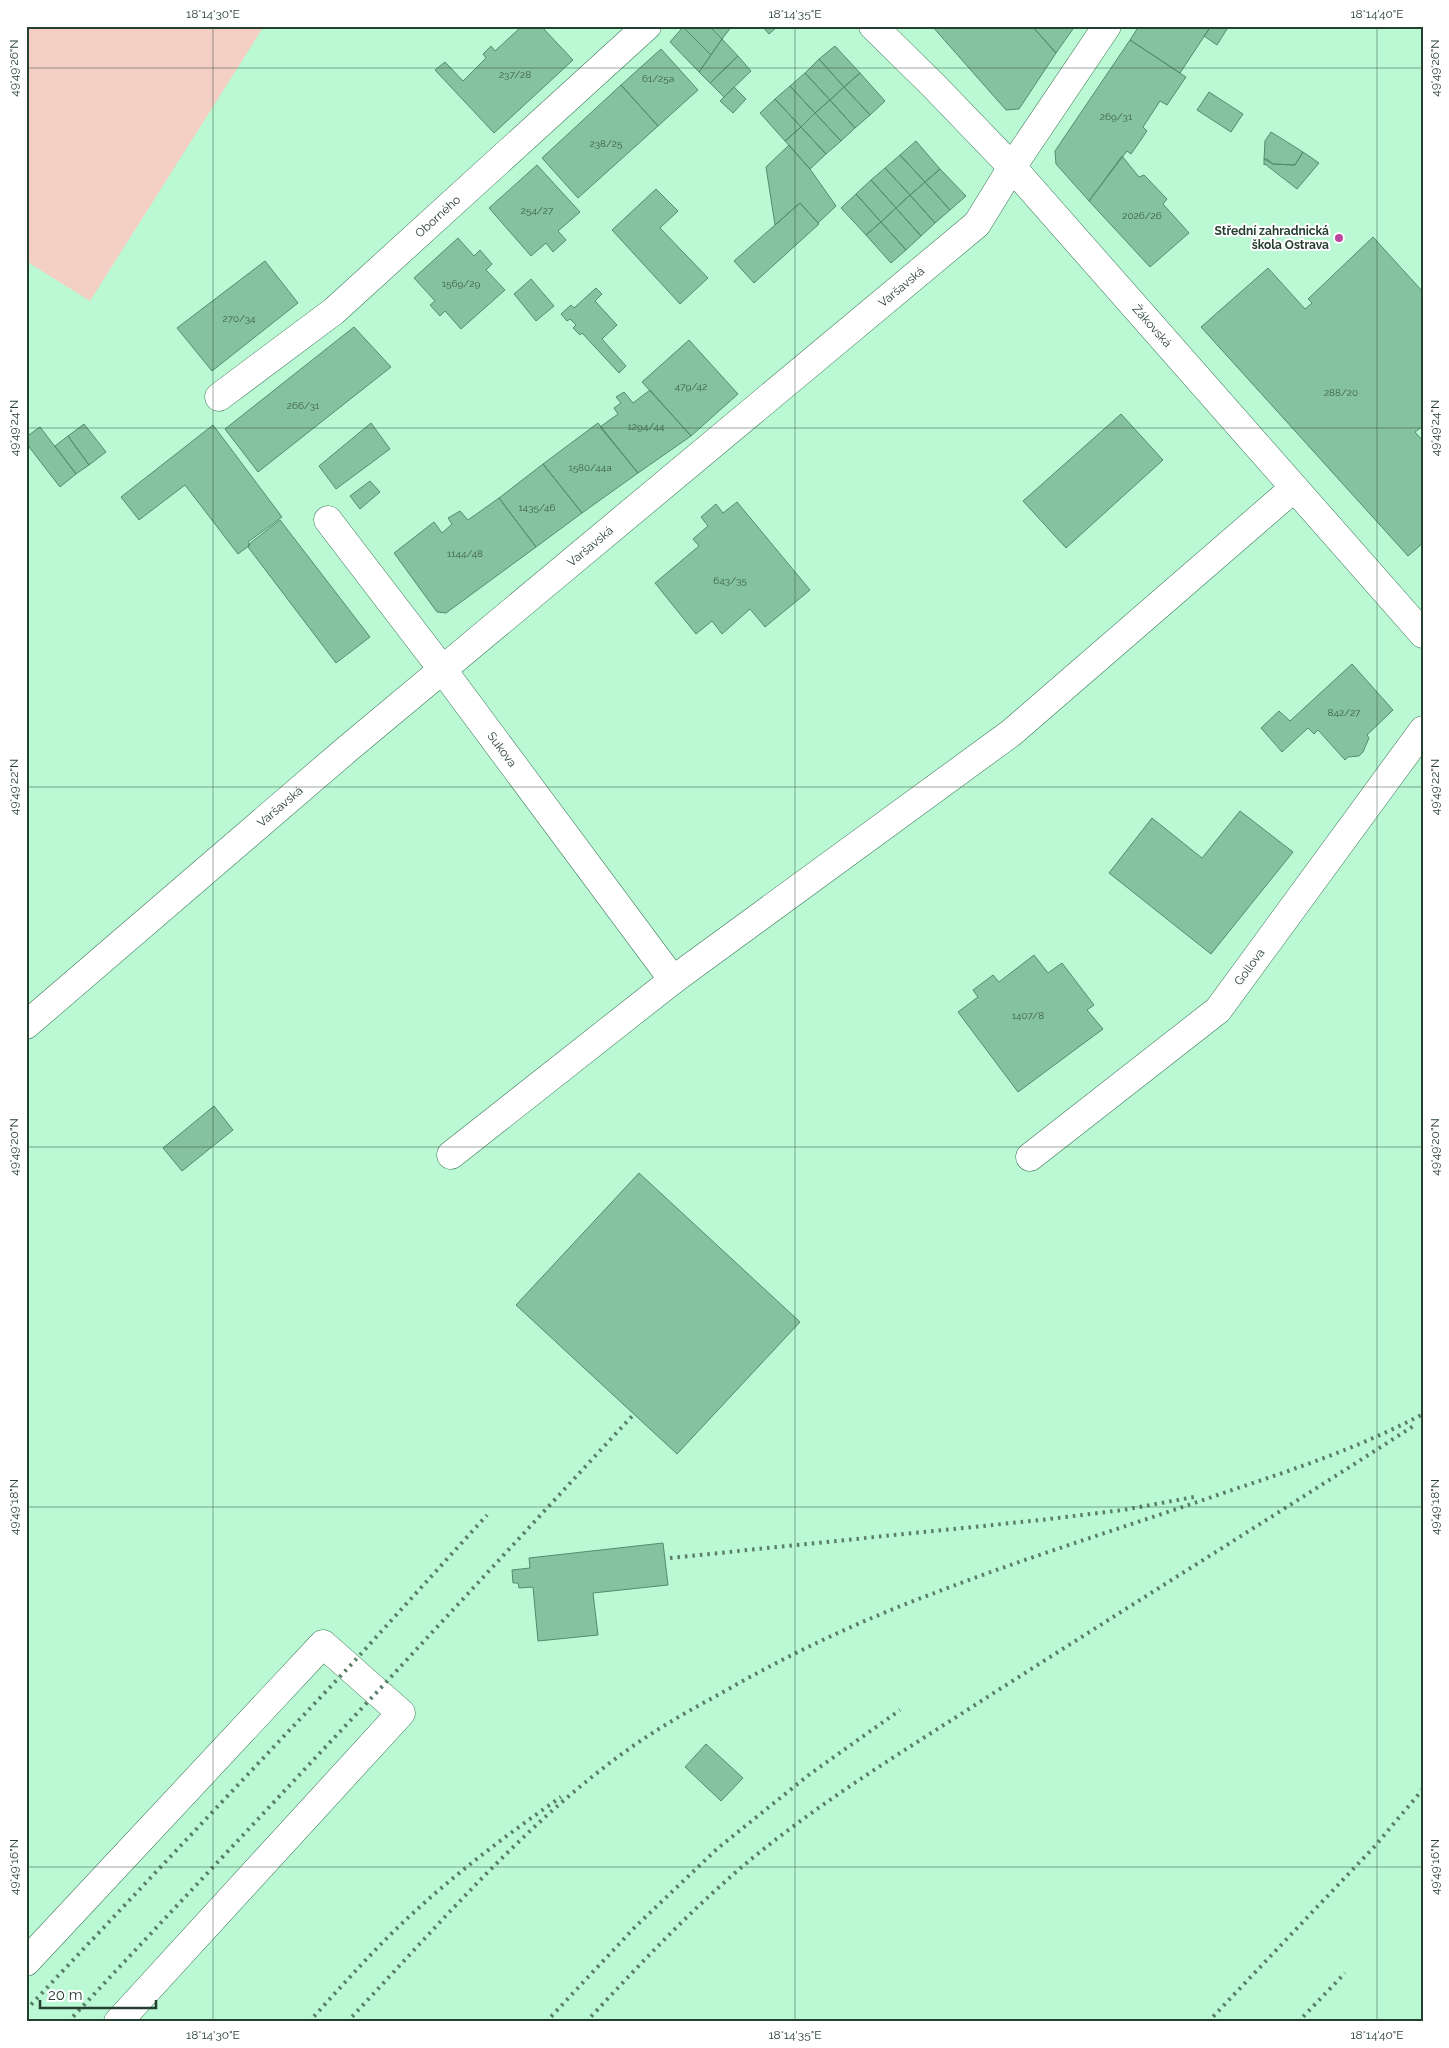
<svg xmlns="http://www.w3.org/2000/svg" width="1449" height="2048" font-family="Raleway,sans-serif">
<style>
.green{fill:#f3cfc4}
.building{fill:#85c29f;stroke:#518e6d}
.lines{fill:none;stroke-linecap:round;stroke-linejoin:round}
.minor-casing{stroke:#3a7657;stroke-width:29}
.minor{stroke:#fff;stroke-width:28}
.rail{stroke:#597f69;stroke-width:4;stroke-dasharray:2.5 5;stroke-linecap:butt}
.ticks{fill:none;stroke:#263f31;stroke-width:1;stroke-opacity:0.45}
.poi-dot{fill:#bb469e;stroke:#fff;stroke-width:2}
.labels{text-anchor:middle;stroke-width:4;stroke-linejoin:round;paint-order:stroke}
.number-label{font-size:10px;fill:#3e604c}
.street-label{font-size:12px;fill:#263f31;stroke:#fff}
.poi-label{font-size:12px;font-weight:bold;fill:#263f31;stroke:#fff;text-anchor:end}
.neatline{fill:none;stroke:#263f31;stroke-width:2}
.ticks-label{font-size:12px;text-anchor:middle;fill:#263f31}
</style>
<rect width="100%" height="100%" fill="#baf9d4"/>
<!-- green -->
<path class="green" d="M26 26H264L90 301 26 261Z"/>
<!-- building -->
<path class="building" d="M522 26H541L573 60 494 133 435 70 445 62 463 81 486 58 483 54 491 46 495 51Z
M709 26H732L722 39Z
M709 26 722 39 711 55 683 27Z
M762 26H778L769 34Z
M932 26H1032L1056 53 1019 109 1006 110Z
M1032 26H1075L1056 53Z
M1139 26H1211L1180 73 1130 40Z
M1211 26H1222L1227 29 1217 45 1204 36Z
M683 27 711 55 699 72 670 42Z
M722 39 738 56 710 83 699 72Z
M1130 40 1186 77 1167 105 1160 101 1143 127 1147 131 1131 154 1127 151 1089 201 1056 164 1055 151Z
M835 46 860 73 844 87 819 59Z
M661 49 698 90 658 126 621 85Z
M738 56 751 71 724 97 710 83Z
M819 59 844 87 830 100 805 73Z
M805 73 830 100 815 113 790 86Z
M860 73 885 101 870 115 844 87Z
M621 85 658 126 578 198 542 158Z
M790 86 815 113 801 127 775 99Z
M734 87 746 99 733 113 720 101Z
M844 87 870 115 855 128 830 100Z
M1209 92 1243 114 1231 132 1197 110Z
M775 99 801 127 785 141 760 113Z
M830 100 855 128 841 141 815 113Z
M815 113 841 141 826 154 801 127Z
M801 127 826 154 810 169 785 141Z
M1271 132 1303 152 1295 165 1273 164 1264 159 1265 141Z
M916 141 940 169 925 182 900 155Z
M789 145 810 169 836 206 818 223 800 203 775 225 766 167Z
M1303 152 1319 163 1297 189 1265 164 1264 165V159H1267L1273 164 1295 165Z
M900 155 925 182 910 195 885 168Z
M1122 156 1139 177 1144 175 1167 199 1163 204 1189 233 1150 267 1089 201Z
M537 165 580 212 558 231 566 240 553 252 546 243 531 256 489 208Z
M885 168 910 195 896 208 871 180Z
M940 169 966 196 950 210 925 182Z
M871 180 896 208 881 222 856 194Z
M925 182 950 210 935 223 910 195Z
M656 189 678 211 660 228 708 278 680 304 612 230Z
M856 194 881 222 866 235 841 208Z
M910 195 935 223 921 236 896 208Z
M800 203 819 224 754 283 734 261Z
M896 208 921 236 906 250 881 222Z
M881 222 906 250 891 263 866 235Z
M1373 237 1423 292V426L1415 432 1423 441V543L1408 556 1201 327 1268 268 1305 309 1312 303 1308 299Z
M458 238 474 256 480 250 492 264 486 270 505 290 461 329 445 311 440 316 430 305 435 301 414 278Z
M265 261 298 303 212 371 177 328Z
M531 279 554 306 536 321 514 294Z
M596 288 602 294 595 301 617 325 602 339 626 366 619 373 582 333 580 335 573 328 576 325 570 319 567 321 561 314 571 305 574 308Z
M354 327 391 367 258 472 225 429Z
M689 340 738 394 691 436 642 382Z
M650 390 691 436 638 473 600 427 618 414 614 408 621 403 616 397 624 392 633 403Z
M1121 414 1163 460 1066 548 1023 501Z
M371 423 390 449 336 489 319 466Z
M598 423 638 473 582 513 543 464Z
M84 424 106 452 89 465 68 436Z
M213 425 282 517 248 542 250 545 238 554 185 485 139 520 121 497Z
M40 427 76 474 60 487 26 443V437Z
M68 436 89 465 76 474 55 446Z
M543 464 582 513 536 547 499 498Z
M370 481 380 492 360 509 350 496Z
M499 498 536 547 446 613 437 612 394 553 434 522 442 533 452 524 448 518 460 511 468 520Z
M737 502 810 590 765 627 750 609 722 634 712 621 696 634 655 583 699 546 693 539 708 526 701 517 716 504 723 513Z
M280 520 370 637 336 663 248 547 249 544Z
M1352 664 1393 710 1367 735 1369 738 1363 752 1359 756 1348 757 1345 760 1318 730 1314 734 1308 728 1282 752 1261 728 1279 711 1290 721Z
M1240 811 1293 852 1211 954 1109 873 1152 818 1202 858Z
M1034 955 1048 973 1062 963 1094 1005 1087 1010 1103 1029 1018 1092 958 1012 978 997 973 990 993 975 999 982Z
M214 1106 233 1130 182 1171 163 1148Z
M639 1173 800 1322 677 1454 516 1305Z
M663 1543 668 1585 593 1593 598 1635 538 1641 533 1587 519 1588 518 1583H513L512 1570 530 1568 529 1558Z
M706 1744 743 1778 721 1801 685 1767Z"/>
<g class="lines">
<defs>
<g id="minor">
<path id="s1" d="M873 26 934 86 1012 167 1423 634"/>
<path id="s2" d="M219 397 334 311 647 26"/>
<path id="s3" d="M328 520 442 669 673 980"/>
<path id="s4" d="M26 1025 346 750 977 224 1012 167 1107 26"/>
<path d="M451 1155 673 980 1011 733 1294 488"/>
<path id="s5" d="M1030 1157 1218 1010 1423 730"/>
<path d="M26 1962 323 1644 401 1713 118 2022"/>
</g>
</defs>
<!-- minor casing -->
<use href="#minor" class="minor-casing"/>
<!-- minor -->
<use href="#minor" class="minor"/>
<!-- rail -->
<path class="rail" d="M670 1558 1041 1520 1123 1510 1194 1497
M26 2010 349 1667 487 1515
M68 2022 377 1692 634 1414
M309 2022C336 1992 363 1962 392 1933 444 1882 502 1838 561 1797
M347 2022C438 1926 525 1822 633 1746 663 1725 694 1708 725 1691 793 1652 864 1619 937 1592 1033 1555 1132 1525 1229 1491 1295 1469 1361 1447 1423 1414
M546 2022 635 1927 718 1848 810 1774 900 1710
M586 2022C640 1964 694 1906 755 1856 829 1796 910 1747 989 1696 1131 1605 1274 1516 1415 1425
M1208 2022 1375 1846 1423 1789
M1298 2022 1345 1973"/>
</g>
<!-- ticks -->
<path class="ticks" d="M213 26V2022M795 26V2022M1377 26V2022M26 68H1423M26 428H1423M26 787H1423M26 1147H1423M26 1507H1423M26 1867H1423"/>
<!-- markers -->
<circle class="poi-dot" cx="1339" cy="238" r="5"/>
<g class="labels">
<!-- number labels -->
<g class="number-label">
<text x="515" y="78">237/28</text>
<text x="658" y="82">61/25a</text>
<text x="1116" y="120">269/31</text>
<text x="606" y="147">238/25</text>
<text x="537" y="214">254/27</text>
<text x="1142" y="219">2026/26</text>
<text x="461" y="287">1569/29</text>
<text x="239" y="322">270/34</text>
<text x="691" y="390">479/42</text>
<text x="1341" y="396">288/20</text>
<text x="303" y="409">266/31</text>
<text x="646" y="430">1294/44</text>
<text x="590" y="471">1580/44a</text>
<text x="537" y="511">1435/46</text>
<text x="465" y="557">1144/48</text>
<text x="730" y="584">643/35</text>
<text x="1344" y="716">842/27</text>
<text x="1028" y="1019">1407/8</text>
</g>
<!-- street labels -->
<g class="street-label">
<text dy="4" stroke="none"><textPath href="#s2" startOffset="284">Oborného</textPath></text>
<text dy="4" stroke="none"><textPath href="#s4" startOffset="1145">Varšavská</textPath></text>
<text dy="4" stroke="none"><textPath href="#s1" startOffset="410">Žákovská</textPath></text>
<text dy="4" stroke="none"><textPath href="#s4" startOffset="740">Varšavská</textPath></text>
<text dy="4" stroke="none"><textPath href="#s3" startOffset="288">Sukova</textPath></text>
<text dy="4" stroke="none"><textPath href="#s4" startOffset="335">Varšavská</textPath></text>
<text dy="4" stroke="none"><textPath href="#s5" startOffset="292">Gollova</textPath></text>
</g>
<!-- poi labels -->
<g class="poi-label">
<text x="1329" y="235">Střední zahradnická<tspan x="1329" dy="14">škola Ostrava</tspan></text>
</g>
</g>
<!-- border -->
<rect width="1449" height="2048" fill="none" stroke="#ffffff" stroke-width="55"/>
<!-- scale -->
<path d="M40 2000v8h116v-8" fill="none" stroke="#263f31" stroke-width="2.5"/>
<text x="48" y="2000" font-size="15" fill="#263f31" stroke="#ffffff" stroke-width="4" paint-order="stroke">20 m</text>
<rect x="28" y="28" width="1394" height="1992" class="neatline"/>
<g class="ticks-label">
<text x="213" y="18">18°14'30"E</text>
<text x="795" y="18">18°14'35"E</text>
<text x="1377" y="18">18°14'40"E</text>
<text transform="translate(14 68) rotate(-90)" y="4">49°49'26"N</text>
<text transform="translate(1435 68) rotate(-90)" y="4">49°49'26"N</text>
<text transform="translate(14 428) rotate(-90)" y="4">49°49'24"N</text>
<text transform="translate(1435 428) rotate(-90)" y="4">49°49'24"N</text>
<text transform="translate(14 787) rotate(-90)" y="4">49°49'22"N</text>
<text transform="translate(1435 787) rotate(-90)" y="4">49°49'22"N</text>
<text transform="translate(14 1147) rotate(-90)" y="4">49°49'20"N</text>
<text transform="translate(1435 1147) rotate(-90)" y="4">49°49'20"N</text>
<text transform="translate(14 1507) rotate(-90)" y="4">49°49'18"N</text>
<text transform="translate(1435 1507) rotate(-90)" y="4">49°49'18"N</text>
<text transform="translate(14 1867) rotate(-90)" y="4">49°49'16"N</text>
<text transform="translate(1435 1867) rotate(-90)" y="4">49°49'16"N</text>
<text x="213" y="2039">18°14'30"E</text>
<text x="795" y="2039">18°14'35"E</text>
<text x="1377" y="2039">18°14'40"E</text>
</g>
</svg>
